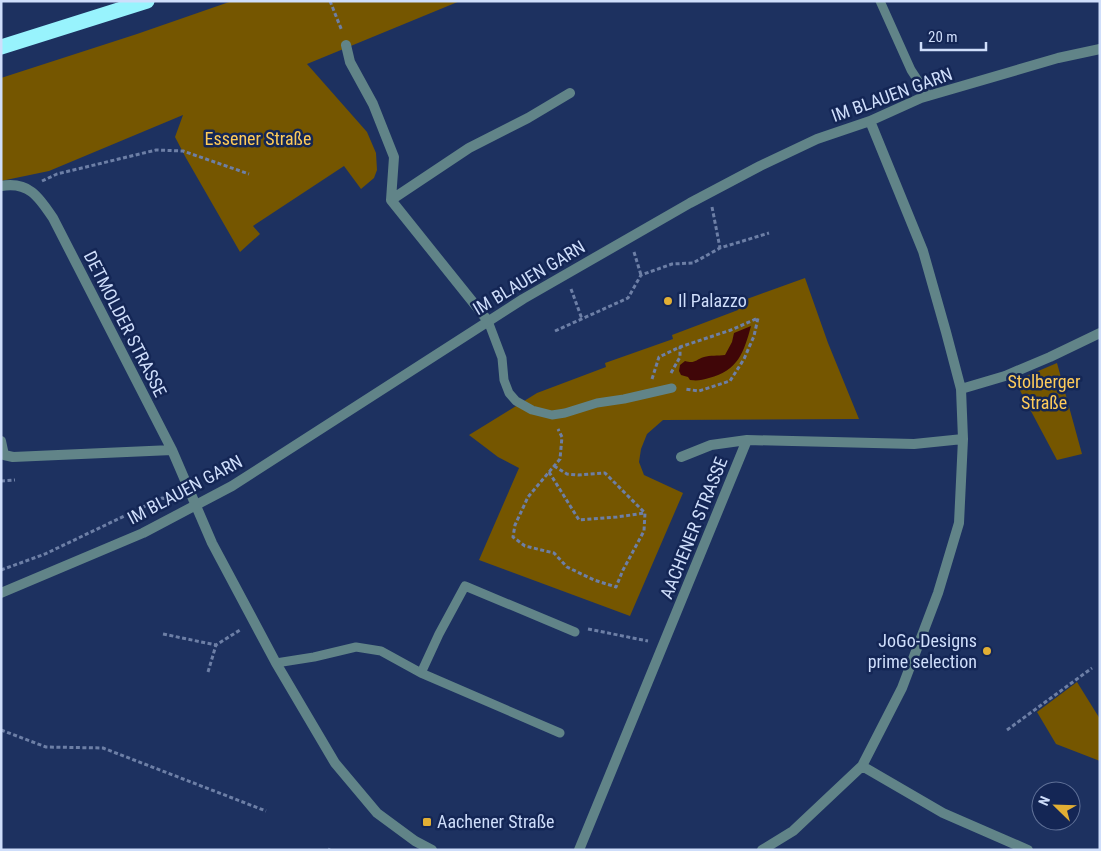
<svg xmlns="http://www.w3.org/2000/svg" width="1101" height="851" font-family="'Roboto Condensed',sans-serif">
<style>
.green{fill:#755600}
.water{fill:#400608}
.lines{fill:none;stroke-linecap:round;stroke-linejoin:round}
.path{stroke:#6d7fa6;stroke-width:3;stroke-dasharray:4 2.5;stroke-linecap:butt}
.service{stroke:#618488;stroke-width:9}
.minor{stroke:#618488;stroke-width:10}
.motorway{stroke:#98f3fd;stroke-width:15}
.poi-dot{fill:#e2af34;stroke:#142655;stroke-width:2}
.labels{text-anchor:middle;stroke-width:5;stroke-linejoin:round;paint-order:stroke}
.street-label{font-size:18px;fill:#cfdefb;stroke:#142655}
.park-label{font-size:18px;fill:#fecb5a;stroke:#142655}
.poi-label{font-size:18px;fill:#cfdefb;stroke:#142655;text-anchor:start}
</style>
<rect width="100%" height="100%" fill="#1d3160"/>
<!-- green -->
<path class="green" d="M232 1H460L307 64 367 132 376 153 377 170 374 178 361 189 344 166 253 226 260 234 240 252 186 158 175 137 183 115 49 171 1 181V78L137 34Z
M805 278 828 343 859 419 663 420 647 434 641 449 639 462 644 475 683 493 630 616 479 560 519 468 498 457 469 435 537 393 606 367 605 363 673 339 672 335 738 310 736 303Z
M1057 363 1082 454 1057 460 1015 381Z
M1077 682 1100 719V761L1056 744 1037 712Z"/>
<!-- water -->
<path class="water" d="M751 326C744 352 738 371 709 378 702 380 698 381 690 380L688 377 681 375 679 371 680 365 685 361C695 364 695 360 704 357 710 355 718 356 725 355L732 342 734 333Z"/>
<g class="lines">
<!-- path -->
<path class="path" d="M330 1 342 31
M42 181 57 174 156 150 183 151 249 174
M712 207 720 248
M634 252 641 275
M571 289 582 319
M555 331 628 298 641 275 672 264 693 263 720 248 769 233
M671 373 680 357V347
M652 379 659 357 680 347 731 330 758 318 754 336 744 359 730 381 699 391 685 389
M554 466 567 474 578 475 605 473 645 513 644 531 623 570 616 587 594 580 567 567 554 553 525 546 513 537 515 525 528 497 560 459 562 437 558 429
M549 472 579 520 617 517 645 513
M1 481 15 480
M1 570 45 554 162 498 170 500
M588 629 648 641
M163 634 216 645
M208 672 216 645 240 630
M1 730 46 747 103 748 266 811
M1007 730 1092 668
M328 849 330 850"/>
<!-- service -->
<path class="service" d="M880 1 911 70 928 96
M488 321 502 358 504 380 509 393 516 401 532 410 552 415 565 413 597 403 624 399 672 388
M276 663 314 657 356 647 381 651 421 673 560 733
M421 673 439 634 465 586 575 632"/>
<!-- minor -->
<path class="minor" d="M346 45 350 62 373 104 394 157 391 200 488 321
M1 186C29 181 39 197 53 218L172 450 212 543 276 663 335 763 377 813 415 841 432 850
M391 200 469 148 528 118 570 93
M961 389 1005 376 1050 357 1100 333
M1 441 4 455 13 457 172 450
M681 457 711 445 747 440 914 444 963 439
M1 593 143 533 232 486 523 299 690 203 760 166 817 139 870 121 921 98 1058 58 1100 49
M862 766 943 813 1028 850
M579 850 747 440
M762 850 793 831 862 766 902 688 938 593 959 523 963 439 961 389 946 332 923 251 870 121"/>
<!-- motorway -->
<path class="motorway" d="M1 47 147 1"/>
</g>
<!-- markers -->
<g class="poi-dot">
<circle cx="668" cy="301" r="5"/>
<circle cx="987" cy="651" r="5"/>
<rect x="422" y="817" width="10" height="10" rx="2.5"/>
</g>
<g class="labels">
<!-- street labels -->
<g class="street-label">
<text transform="translate(892 95) rotate(-20)" y="6">IM BLAUEN GARN</text>
<text transform="translate(529 278) rotate(-31)" y="6">IM BLAUEN GARN</text>
<text transform="translate(125 324) rotate(63)" y="6">DETMOLDER STRASSE</text>
<text transform="translate(185 490) rotate(-28)" y="6">IM BLAUEN GARN</text>
<text transform="translate(694 528) rotate(-68)" y="6">AACHENER STRASSE</text>
</g>
<!-- park labels -->
<g class="park-label">
<text x="258" y="145">Essener Straße</text>
<text x="1044" y="388">Stolberger<tspan x="1044" dy="21">Straße</tspan></text>
</g>
<!-- poi labels -->
<g class="poi-label">
<text x="678" y="307">Il Palazzo</text>
<text x="977" y="647" text-anchor="end">JoGo-Designs<tspan x="977" dy="21">prime selection</tspan></text>
<text x="437" y="828">Aachener Straße</text>
</g>
</g>
<!-- border -->
<rect width="1101" height="851" fill="none" stroke="#cfdefb" stroke-width="5"/>
<!-- north arrow -->
<g transform="translate(1056 806) rotate(293)"><circle r="24" fill="#142655" stroke="#5f7097"/>
<path d="M0-4L9 19L0 12L-9 19Z" fill="#e2af34"/>
<text y="-8" font-size="14" font-weight="bold" text-anchor="middle" fill="#cfdefb">N</text>
</g>
<!-- scale -->
<path d="M921 42v8h65v-8" fill="none" stroke="#cfdefb" stroke-width="2.5"/>
<text x="928" y="42" font-size="15" fill="#cfdefb" stroke="#142655" stroke-width="4" paint-order="stroke">20 m</text>
</svg>
